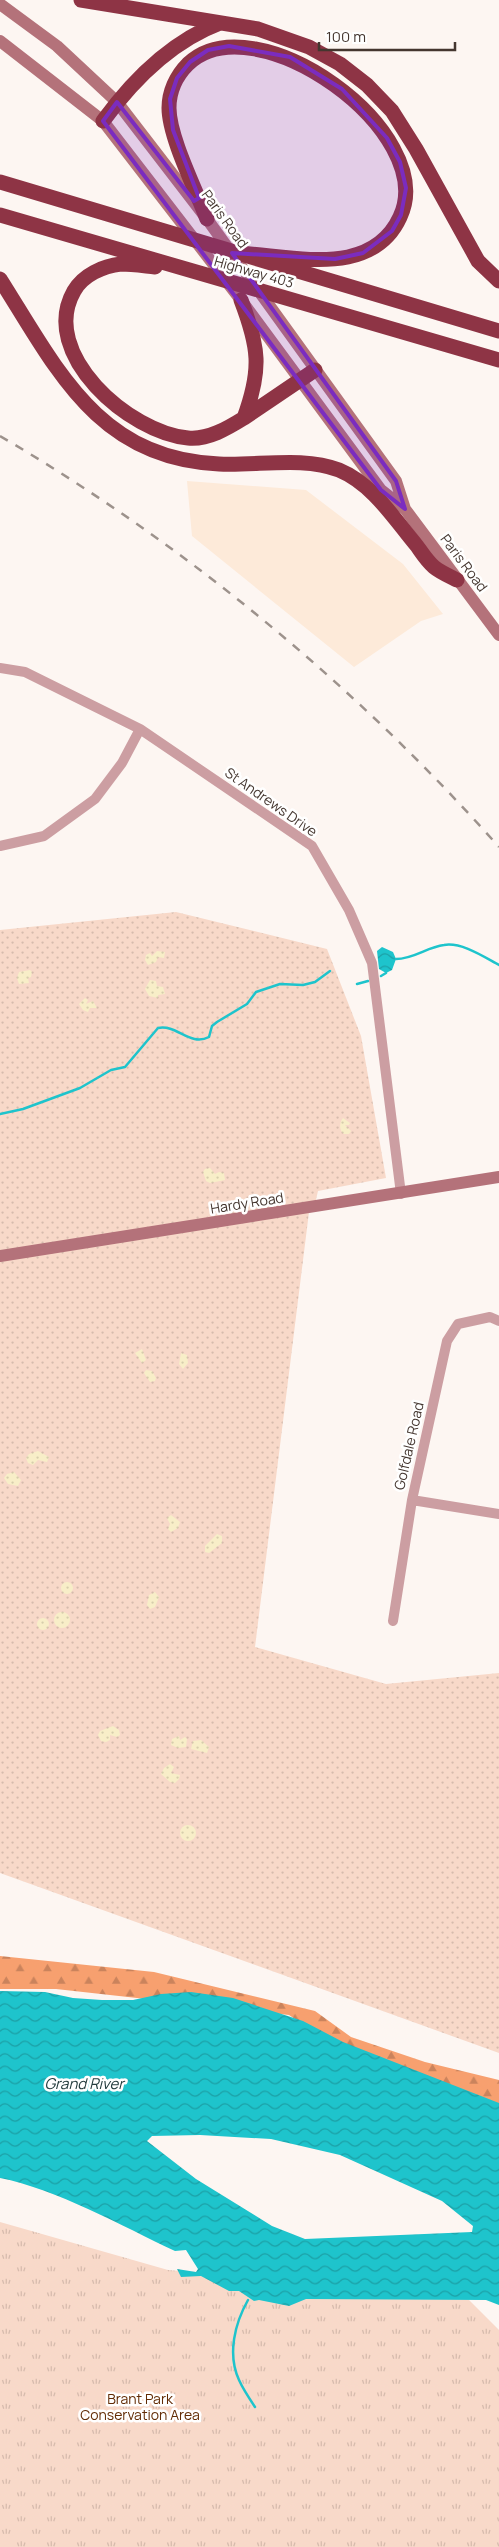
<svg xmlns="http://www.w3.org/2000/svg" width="499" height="2547" font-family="Manrope,sans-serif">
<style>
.industrial{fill:#fdead9}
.grass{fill:url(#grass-dots)}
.forest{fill:url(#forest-firs)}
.sand{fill:url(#sand-dots)}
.park{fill:url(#park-tufts)}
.water{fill:url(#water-waves);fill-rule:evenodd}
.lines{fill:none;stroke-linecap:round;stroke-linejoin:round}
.stream{stroke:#1ec4cc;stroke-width:2.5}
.street{stroke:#cc9ea2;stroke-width:10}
.secondary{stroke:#b4727a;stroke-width:12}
.highway{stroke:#8e3445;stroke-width:15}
.rail{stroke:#9d928c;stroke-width:2.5;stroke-dasharray:9 9;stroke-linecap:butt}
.marked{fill:#7b2cbf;fill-opacity:0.2;stroke:#7b2cbf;stroke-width:4;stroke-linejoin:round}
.labels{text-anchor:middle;stroke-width:5;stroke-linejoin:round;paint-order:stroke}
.street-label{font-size:14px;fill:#44362f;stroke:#fff}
.park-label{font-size:14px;fill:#622c05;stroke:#fff}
.water-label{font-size:15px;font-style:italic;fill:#243c3e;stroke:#fff}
</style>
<defs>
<pattern id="grass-dots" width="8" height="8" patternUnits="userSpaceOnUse" patternTransform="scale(1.25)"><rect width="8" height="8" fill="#f8d9c9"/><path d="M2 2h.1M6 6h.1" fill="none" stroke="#d6bbad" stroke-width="1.8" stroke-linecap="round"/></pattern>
<pattern id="forest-firs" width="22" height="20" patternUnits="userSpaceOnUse" patternTransform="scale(1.25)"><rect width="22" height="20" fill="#f7a06f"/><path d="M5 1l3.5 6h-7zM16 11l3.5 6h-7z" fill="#ca835c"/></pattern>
<pattern id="sand-dots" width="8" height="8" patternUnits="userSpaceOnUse" patternTransform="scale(1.25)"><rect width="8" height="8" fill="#f8eec8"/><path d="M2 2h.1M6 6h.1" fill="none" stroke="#d6cdac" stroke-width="1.8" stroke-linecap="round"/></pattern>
<pattern id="park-tufts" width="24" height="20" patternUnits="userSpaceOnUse" patternTransform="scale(1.25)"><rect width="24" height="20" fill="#f8d9c9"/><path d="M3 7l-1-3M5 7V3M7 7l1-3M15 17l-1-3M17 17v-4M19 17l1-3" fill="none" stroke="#d6bbad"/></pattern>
<pattern id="water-waves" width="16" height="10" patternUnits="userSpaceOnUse" patternTransform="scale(1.25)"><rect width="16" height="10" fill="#1ec4cc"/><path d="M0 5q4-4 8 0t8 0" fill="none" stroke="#1ca0a6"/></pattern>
</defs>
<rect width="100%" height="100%" fill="#fdf6f2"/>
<!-- industrial -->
<path class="industrial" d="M187 481 306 490 403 564 443 614 421 621 354 667 192 536Z"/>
<!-- grass -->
<path class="grass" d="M176 912 327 949 361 1036 386 1178 318 1191 313 1212H309L255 1647 386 1684 499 1673V2053L0 1873V930Z"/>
<!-- forest -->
<path class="forest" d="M0 1956 154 1972 315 2011 351 2037 425 2062 499 2080V2106L325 2039 289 2015 56 1989H0Z"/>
<!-- sand -->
<path class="sand" d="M157 951 165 952 164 958 158 957 156 962 148 965 145 960 146 955 150 953 152 956Z
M30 970 32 972 31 977 28 978 29 983 19 984 17 978 19 972Z
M150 980 156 981 157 986 163 987 165 994 158 995V998L149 996 145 989Z
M85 998 88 1000 86 1004 93 1001 97 1008H90L88 1012 83 1010 79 1004Z
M343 1118 350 1123 349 1125H345L351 1131 349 1134H344C339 1130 339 1123 343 1118Z
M210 1168 215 1174 219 1172 224 1173 225 1180 210 1183 206 1181 203 1172 205 1169Z
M142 1349 146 1360 142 1363 135 1353Z
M181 1353 187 1355 188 1363 183 1369 179 1364Z
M146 1370 152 1371 156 1378 155 1381 150 1382 144 1373Z
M38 1451 49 1457 47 1462 38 1460 33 1465 28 1463 26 1458 29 1454Z
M14 1472 21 1480 18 1486 8 1484 4 1478 7 1474Z
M171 1515 180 1522 178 1528 171 1532 168 1529 170 1524 167 1518Z
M217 1534 222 1536V1543L209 1553 205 1552V1546Z
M61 1588a6 6 0 1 1 12 0a6 6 0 1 1-12 0Z
M155 1592 159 1597 155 1607 150 1609 147 1605 149 1595Z
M54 1620a8 8 0 1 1 16 0a8 8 0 1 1-16 0Z
M37 1624a6 6 0 1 1 12 0a6 6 0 1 1-12 0Z
M113 1726 119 1730 120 1735 117 1737 110 1735V1740L106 1742 101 1741 98 1735 100 1731Z
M179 1736 180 1740 185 1737 187 1739 186 1747 178 1748 171 1745 172 1739Z
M201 1740 209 1747 207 1753 191 1749 193 1741Z
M170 1764 174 1767 171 1773 180 1775 179 1779 175 1783 170 1782 161 1774 164 1768Z
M180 1833a8 8 0 1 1 16 0a8 8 0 1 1-16 0Z"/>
<!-- park -->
<path class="park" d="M0 2222 168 2270 463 2294 499 2330V2547H0Z"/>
<!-- water -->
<path class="water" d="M382 947 393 952 396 959 392 970 386 973 379 969 377 951Z
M0 1991 45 1992 73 1998 102 2000H133L161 1994 191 1992 233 1998 303 2021 343 2042 499 2103V2305L486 2300 306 2299 289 2306 259 2300 254 2301 239 2291H229L201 2276 181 2277 177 2269 196 2272 198 2269 186 2250 175 2251C122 2226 56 2189 0 2178ZM200 2135 271 2139 340 2155 442 2201 473 2226 472 2232 305 2239 272 2226 196 2179 147 2141 152 2136Z"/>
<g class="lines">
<!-- stream -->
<path class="stream" d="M396 959C414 959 427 947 444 945 462 942 484 957 499 965
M381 976 386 973
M357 984 368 981
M0 1114 23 1109 80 1088 111 1070 125 1067 158 1028C177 1024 190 1047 209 1037L212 1026 217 1022 247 1004 256 992 280 984 303 985 315 982 330 971
M248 2300C235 2323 227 2354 239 2380 243 2389 249 2398 255 2407"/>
<!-- street -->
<path class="street" d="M0 668 25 672 140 729 312 846 349 910 372 963 401 1194
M0 846 44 836 95 799 122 763 140 729
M412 1500 499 1514
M393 1621 412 1500 447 1341 458 1324 490 1317 499 1321"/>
<!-- secondary -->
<path class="secondary" d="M0 4 57 46 117 102 207 219 396 481 405 509
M0 41 103 121 241 300 381 490 405 509 499 635
M0 1256 499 1177"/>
<!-- highway -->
<path class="highway" d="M81 0 258 29 309 47 340 64 367 85 392 111 416 149 478 261 499 281
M103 121C133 80 172 41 220 23
M0 182 499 331
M0 215 499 360
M207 219C196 190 169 137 169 108 169 92 176 76 188 64 255 0 440 132 400 217 390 239 371 252 348 257 314 264 273 255 238 253
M155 267C145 266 132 264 121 264 103 266 83 275 74 291 38 354 130 433 188 438 208 440 228 428 244 418 262 369 259 347 241 300
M0 279C57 369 98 459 219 464 258 466 303 456 339 470 373 484 395 520 417 546 422 553 427 561 434 567 440 572 449 576 457 580
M244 418 315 370"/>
<!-- rail -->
<path class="rail" d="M0 436C186 545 356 686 499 847"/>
</g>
<!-- marked area -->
<path class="marked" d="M229 46 290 57 342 89 387 138 400 162 406 188 401 215 392 231 363 253 335 259 232 253 396 481 405 509 381 490 103 121 117 102 194 201 199 198 173 130 170 99 177 78 190 62 208 50Z"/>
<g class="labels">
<!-- street labels -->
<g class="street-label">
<text transform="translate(225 219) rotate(54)" y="5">Paris Road</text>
<text transform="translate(254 272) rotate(16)" y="5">Highway 403</text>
<text transform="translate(464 563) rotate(53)" y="5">Paris Road</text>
<text transform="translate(271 802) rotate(35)" y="5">St Andrews Drive</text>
<text transform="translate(247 1203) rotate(-9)" y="5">Hardy Road</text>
<text transform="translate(409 1446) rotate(-77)" y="5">Golfdale Road</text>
</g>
<!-- park labels -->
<g class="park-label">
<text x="140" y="2404">Brant Park<tspan x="140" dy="16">Conservation Area</tspan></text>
</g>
<!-- water labels -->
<g class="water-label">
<text x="84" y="2089">Grand River</text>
</g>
</g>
<!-- scale -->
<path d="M319 42v8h136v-8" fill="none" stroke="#44362f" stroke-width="2.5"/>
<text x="326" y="42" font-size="15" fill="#44362f" stroke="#ffffff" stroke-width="4" paint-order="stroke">100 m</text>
</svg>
